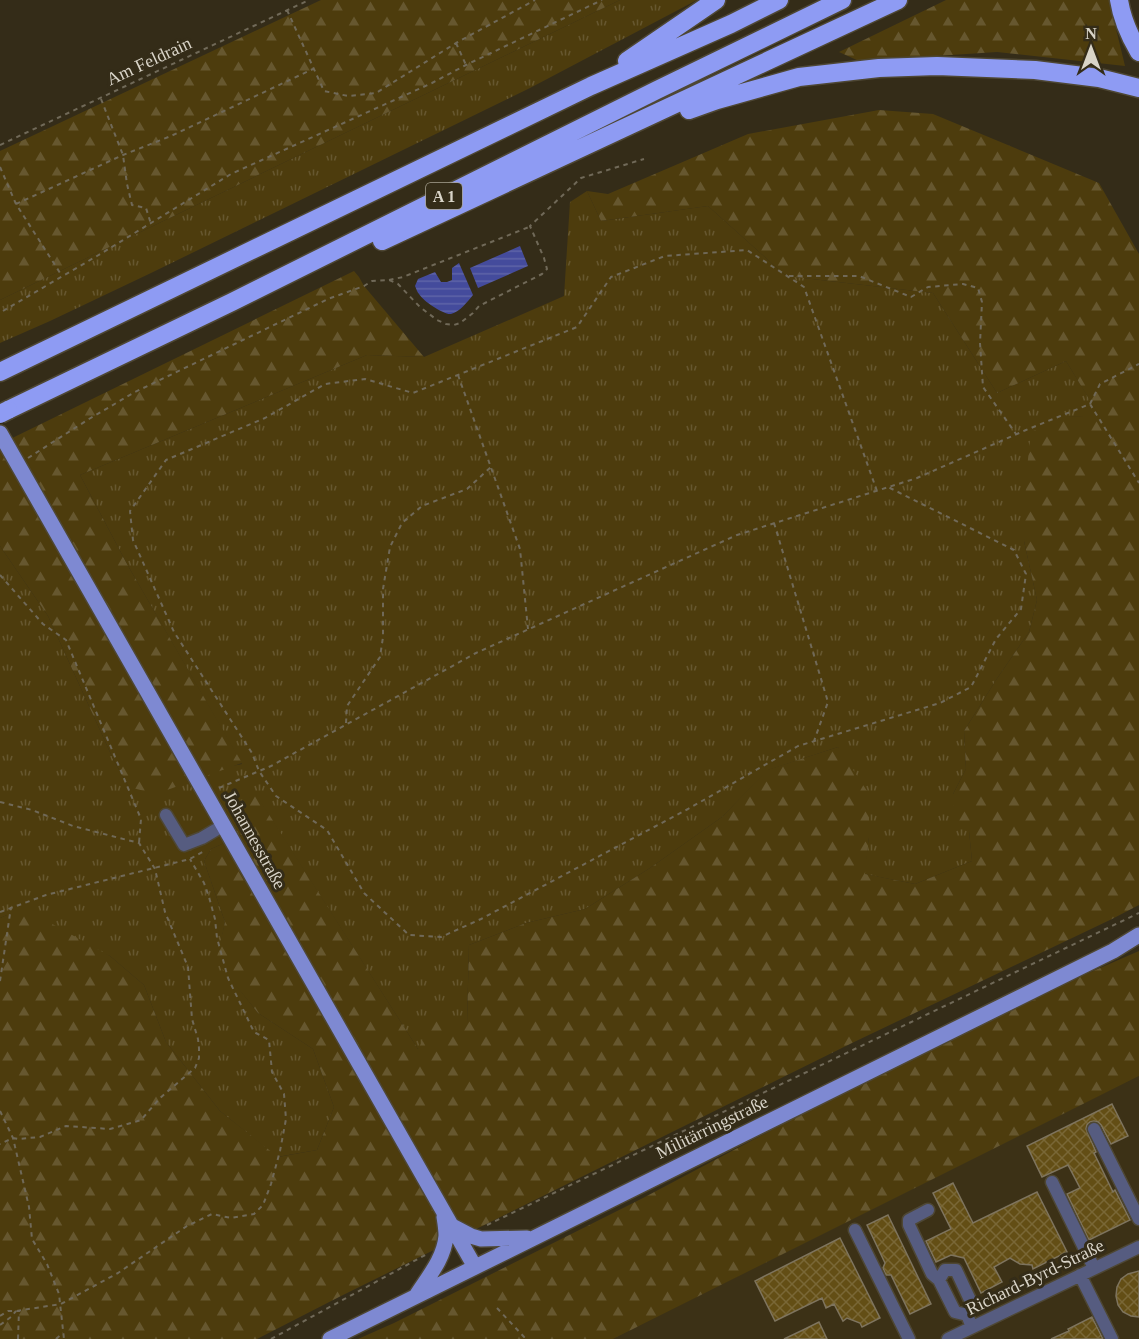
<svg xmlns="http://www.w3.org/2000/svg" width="1139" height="1339" font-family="'Times New Roman',serif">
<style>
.built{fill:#3c3116}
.grass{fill:url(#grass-tufts)}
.forest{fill:url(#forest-firs)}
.water{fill:url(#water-rules)}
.building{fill:url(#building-cross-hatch);stroke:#7e745e;stroke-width:1.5}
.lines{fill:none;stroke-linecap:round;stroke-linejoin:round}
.minor-casing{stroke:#4e4734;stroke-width:15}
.major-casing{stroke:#4e4734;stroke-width:18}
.highway-casing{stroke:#4e4734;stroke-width:21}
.path{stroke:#706958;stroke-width:2;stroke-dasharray:4.5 4.5;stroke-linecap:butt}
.minor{stroke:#565c80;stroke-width:12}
.major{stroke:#7e89d2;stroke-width:15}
.highway{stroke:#8e9bf3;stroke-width:18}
.highway-bridge-casing{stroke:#4e4734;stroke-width:21;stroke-linecap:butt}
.highway-bridge{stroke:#8e9bf3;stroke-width:18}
.labels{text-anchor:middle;stroke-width:6;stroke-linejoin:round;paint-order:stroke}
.shield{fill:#342c18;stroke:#a8a293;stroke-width:1.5}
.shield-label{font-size:16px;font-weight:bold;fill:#d9d4c8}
.street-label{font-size:18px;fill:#d9d4c8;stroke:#342c18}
</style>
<defs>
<pattern id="grass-tufts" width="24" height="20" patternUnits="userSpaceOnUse" patternTransform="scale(1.5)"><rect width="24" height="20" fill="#4d3c0d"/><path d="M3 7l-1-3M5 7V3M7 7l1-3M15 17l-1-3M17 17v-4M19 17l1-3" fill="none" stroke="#66572f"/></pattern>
<pattern id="forest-firs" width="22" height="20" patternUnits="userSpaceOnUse" patternTransform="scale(1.5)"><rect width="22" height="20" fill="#4d3c0d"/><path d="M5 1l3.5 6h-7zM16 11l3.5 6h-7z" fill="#66572f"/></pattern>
<pattern id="water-rules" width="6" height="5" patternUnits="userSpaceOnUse" patternTransform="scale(1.5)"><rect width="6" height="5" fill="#444b9c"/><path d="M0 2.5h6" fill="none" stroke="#5e64a8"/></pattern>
<pattern id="building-cross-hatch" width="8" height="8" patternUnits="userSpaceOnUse" patternTransform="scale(1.5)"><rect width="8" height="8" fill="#634e15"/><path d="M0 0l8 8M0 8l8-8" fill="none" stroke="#796736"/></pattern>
</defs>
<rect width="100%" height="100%" fill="#342c18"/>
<!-- built -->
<path class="built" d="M1139 1076V1339H613L997 1146Z"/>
<!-- grass -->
<path class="grass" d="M620 0H697L530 88 151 273 50 321 0 343V300Z
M587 191 601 221 708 206 786 276 933 293 997 393 1066 361 1101 418 1068 416 1024 541 1037 600 1029 632 996 680 964 731 966 769 953 794 969 831 972 861 915 884 864 874 869 837 838 747 768 770 722 817 650 868 585 909 526 923 469 945 467 1024 418 1049 256 795 231 806 246 833 211 849 204 861 225 922 217 961 258 1013 313 1049 334 1107 317 1150 277 1157 220 1111 166 1042 144 985 110 956 7 915 0 918V546L48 616 114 761 129 787 242 764 127 564 80 475 367 355 424 357 564 296 570 202Z"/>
<!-- forest -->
<path class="forest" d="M321 0H620L0 300V151Z
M946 0H1109L1125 66 997 52 859 61 839 52Z
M879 110 933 114 1099 183 1139 254V905L1112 919 852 1043 339 1297 257 1339H0V918L7 915H36L110 956 144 985 166 1042 220 1111 278 1157 317 1150 334 1107 313 1049 258 1013 216 961 225 922 204 861 211 849 246 833 231 806 256 794 418 1049 434 1020 467 1024 469 945 526 923 585 909 650 868 722 817 767 770 838 747 869 794V837L865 874 915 884 972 861 969 831 953 818V794L966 769 964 731 996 680 1029 632 1037 600 1024 541 1026 477 1031 432 1068 416 1100 417 1066 361 997 393 933 293 786 276 708 206 601 221 587 191 608 194 748 134Z
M354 271 359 277 364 286 424 357 367 355 80 475 127 564 242 763 156 794 129 787 114 761 48 616 0 546V444Z
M1139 951V1076L613 1339H358L394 1323 643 1198 802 1114 1077 978Z"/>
<!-- water -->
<path class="water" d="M520 246 528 266 478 288 470 268Z
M459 263 473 295C468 301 460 312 451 314 444 315 423 301 419 294 417 292 416 288 415 286L418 279 435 272 441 282H447L452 280V268Z"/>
<!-- building -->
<path class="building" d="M1112 1104 1128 1136 1111 1144 1101 1125 1098 1122 1094 1121 1090 1122 1087 1125 1086 1129 1096 1152 1094 1153 1113 1192 1115 1190 1130 1220 1089 1240 1067 1194 1080 1188 1068 1165 1042 1177 1027 1146Z
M953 1183 973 1223 1037 1192 1067 1252 1033 1269 1032 1265 1020 1264 1010 1258 994 1267 1002 1282 981 1293 964 1258 951 1255 936 1262 926 1241 951 1229 933 1193Z
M888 1215 931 1304 910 1314 891 1275H886L883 1268 885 1263 867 1225Z
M840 1238 880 1318 862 1327 860 1323 847 1318 843 1321 834 1304 826 1308 822 1298 775 1321 755 1281Z
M1139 1271V1317L1131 1316 1123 1312 1118 1305 1116 1296 1117 1287 1121 1279 1128 1274Z
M1092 1317 1103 1339H1051L1069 1331 1068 1329Z
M819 1322 827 1339H784L803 1330Z"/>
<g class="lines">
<defs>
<path id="minor" d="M166 815 184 845 202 838 224 825
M1094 1129 1139 1219
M1052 1182 1094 1268
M928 1210 909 1220V1225L932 1274 939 1280
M855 1230 909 1339
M1080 1275 1112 1339
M967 1315 955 1312 939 1280 945 1270H956L971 1302 967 1315 972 1327
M948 1339 1139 1247"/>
<path id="major" d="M0 433 475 1267
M452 1226 471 1236 481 1239 527 1238
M416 1296C428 1277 444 1259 446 1236 446 1230 445 1223 444 1217
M330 1339 1113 951 1139 935"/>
<path id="highway" d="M1119 0C1122 20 1129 35 1139 52
M627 61 716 0
M689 110 717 100 799 77 879 68 937 66 1035 70 1099 78 1139 88
M382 241 898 0
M0 372 591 86 731 24 779 0
M8 410 232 302 657 90 842 0"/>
</defs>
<!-- minor casing -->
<use href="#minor" class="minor-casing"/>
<!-- major casing -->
<use href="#major" class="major-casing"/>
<!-- highway casing -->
<use href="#highway" class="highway-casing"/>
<!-- path -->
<path class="path" d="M287 10 324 91 348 96 376 93 456 43 535 0
M456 43 466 65
M101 99 123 155 127 184 132 205 146 208 151 224
M0 145 309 0
M0 167 16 204 62 276
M16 204 123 155 171 136 313 69
M789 276H859L911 297 928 287 963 284 978 288 982 302 980 343 983 387 1016 434
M389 280 403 277 529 227
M3 311 97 256 231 174 432 83 466 65 602 0
M458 375 520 549 528 629
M1090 404 1100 384 1139 364
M28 458 89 419 135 392 328 299 364 286 372 281 389 280 398 284 420 307 437 320 446 324 454 325 460 323 473 313 479 306 542 274 547 269 544 258 530 226 581 178 644 159
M877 491 804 287 747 250 665 256 611 277 577 327 413 393 365 379 325 384 265 418 166 460 130 511 133 540 174 632 252 753 259 771 276 796 327 830 364 893 409 935 441 937 481 919 688 809 798 746 940 703 971 687 996 639 1021 609 1026 574 1014 550 888 487
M774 523 828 702 814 741
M0 575 43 624 66 640 141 819 139 843
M346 723 347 706 380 657 383 637V589L390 547 402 523 422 506 467 489 491 467
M219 788 271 766 476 653 737 535 917 478 1026 430 1090 404 1139 483
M0 802 32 810 73 826 139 843 155 869 165 912 188 967 192 1019 198 1039 199 1048V1058L195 1068 160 1098 141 1120 110 1129 66 1126 40 1137 18 1139 13 1138 0 1144
M0 912 46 895 190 859 204 851
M0 981 11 907
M0 1111 13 1138 29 1207 32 1239 47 1264 59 1294 64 1339
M487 1225 1139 913
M497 1308 526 1339
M0 1316 8 1311H16L61 1304 118 1273 187 1226 212 1214 231 1218 254 1214 263 1205 271 1184 280 1151 286 1119 284 1094 272 1072 269 1040 254 1032 228 978 217 938 215 919 209 897 204 883 190 859
M0 1325 11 1317 16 1311
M18 1339 19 1310
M56 1339 63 1333
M271 1339 427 1254"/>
<!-- minor -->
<use href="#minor" class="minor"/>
<!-- major -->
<use href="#major" class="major"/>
<!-- highway -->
<use href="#highway" class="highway"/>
<defs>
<path id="highway-bridge" d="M0 414 8 410"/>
</defs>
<!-- highway-bridge casing -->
<use href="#highway-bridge" class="highway-bridge-casing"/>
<!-- highway-bridge -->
<use href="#highway-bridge" class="highway-bridge"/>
</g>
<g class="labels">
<!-- shield labels -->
<rect class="shield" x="426" y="183" width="36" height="26" rx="4.5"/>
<g class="shield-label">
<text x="444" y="202">A 1</text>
</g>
<!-- street labels -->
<g class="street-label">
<text transform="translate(149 61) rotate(-25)" y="6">Am Feldrain</text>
<text transform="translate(255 840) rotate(61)" y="6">Johannesstraße</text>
<text transform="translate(712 1127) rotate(-26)" y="6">Militärringstraße</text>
<text transform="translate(1035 1277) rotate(-26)" y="6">Richard-Byrd-Straße</text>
</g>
</g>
<!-- north arrow -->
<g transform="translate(1091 48)" stroke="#342c18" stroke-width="4.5" paint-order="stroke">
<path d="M0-4.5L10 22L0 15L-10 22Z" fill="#d9d4c8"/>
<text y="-9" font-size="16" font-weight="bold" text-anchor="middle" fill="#d9d4c8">N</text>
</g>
</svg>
